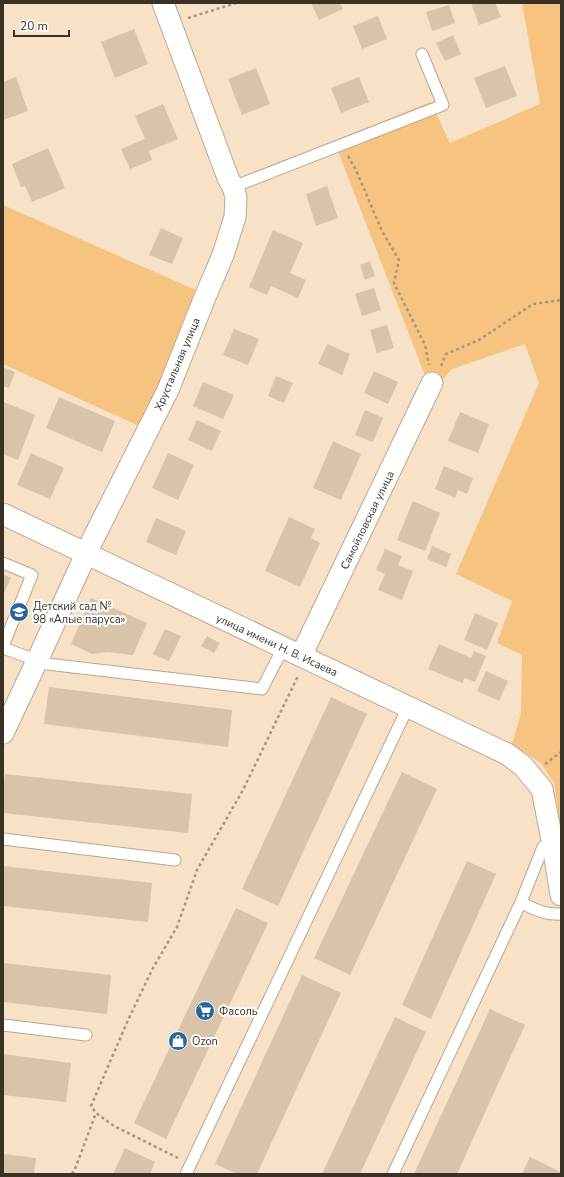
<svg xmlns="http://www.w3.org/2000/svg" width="564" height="1177" font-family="'Nunito Sans',sans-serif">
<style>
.green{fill:#f7c381}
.building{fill:#d9c4aa}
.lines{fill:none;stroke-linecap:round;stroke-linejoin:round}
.service-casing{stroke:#bca78e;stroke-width:13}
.minor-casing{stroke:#bca78e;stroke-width:23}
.path{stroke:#a79783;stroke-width:2.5;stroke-dasharray:3 3;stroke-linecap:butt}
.service{stroke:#fff;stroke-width:11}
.minor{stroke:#fff;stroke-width:21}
.labels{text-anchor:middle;stroke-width:4;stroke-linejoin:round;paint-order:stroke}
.street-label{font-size:11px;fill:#393026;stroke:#fff}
.poi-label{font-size:11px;fill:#393026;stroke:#fff;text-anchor:start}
</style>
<rect width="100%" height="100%" fill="#f7e1c7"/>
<!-- green -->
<path class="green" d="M522 3H561V831L554 783 541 763 512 744 521 713 522 655 497 643 512 601 456 574 539 383 525 344 452 369 438 385 426 378 334 141 431 102 450 143 540 104Z
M3 205 198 291 163 386 141 427 3 364Z"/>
<!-- building -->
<path class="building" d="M311 3H340L343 9 319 20Z
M471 3H495L501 17 479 25Z
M449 5 455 23 432 31 426 12Z
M378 16 387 39 362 49 353 26Z
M134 29 148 64 115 78 101 42Z
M453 35 461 54 445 61 436 43Z
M505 66 517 96 486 108 474 78Z
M256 68 270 104 242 115 228 79Z
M16 77 28 111 3 120V82Z
M359 77 369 102 341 113 331 88Z
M163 104 178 139 149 151 152 160 130 169 121 149 145 139 135 116Z
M48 148 65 188 32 202 25 186 21 187 12 164Z
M327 186 338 218 316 226 306 194Z
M161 228 183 238 172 264 149 255Z
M273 230 303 243 290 273 306 280 298 298 271 286 267 295 249 287Z
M370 261 375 276 365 280 360 265Z
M374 288 381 310 362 316 355 294Z
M387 325 394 348 377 353 370 330Z
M234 329 259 339 248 365 223 355Z
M327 344 350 354 342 375 318 364Z
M3 367 15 372 9 388 3 386Z
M374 371 398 382 388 404 364 393Z
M276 376 293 383 284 403 268 396Z
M203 382 234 395 223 419 193 406Z
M59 397 115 421 102 452 46 428Z
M4 402 35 415 18 460 3 454Z
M365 410 383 418 373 442 355 435Z
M460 412 489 424 478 453 448 441Z
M197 420 221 431 212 451 188 440Z
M333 441 361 454 341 500 313 488Z
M31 453 64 468 50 499 17 485Z
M168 453 194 465 178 500 152 488Z
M444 466 473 478 467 494 458 490 455 498 435 489Z
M413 501 440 513 425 551 397 540Z
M289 517 315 529 311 538 320 543 300 587 265 571Z
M156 518 186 531 176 555 146 542Z
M432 546 451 554 446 567 427 559Z
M385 549 402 556 398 565 413 571 402 600 378 590 385 574 376 570Z
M3 574 11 578 3 595Z
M91 598 147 623 133 655 107 652 92 654 71 644Z
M475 613 498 623 487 650 464 640Z
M165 629 181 636 169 661 153 654Z
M207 636 220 643 214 653 201 646Z
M439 644 471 658 474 651 486 656 475 682 465 678 462 683 428 669Z
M486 671 508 681 499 701 477 691Z
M49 687 232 710 228 747 44 724Z
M331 697 367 714 278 906 242 889Z
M402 772 437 789 350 975 314 958Z
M5 774 192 794 188 833 3 813V796Z
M467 861 496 874 431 1019 402 1005Z
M3 866 152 883 148 922 3 906Z
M236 908 268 923 166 1139 134 1123Z
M3 963 111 975 107 1014 3 1002Z
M302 975 341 993 257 1174H237L215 1164Z
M490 1009 525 1025 457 1174H414Z
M395 1017 426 1032 360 1174H322Z
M3 1054 71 1063 66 1102 3 1095Z
M125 1148 155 1162 150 1174H113Z
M3 1154 36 1158 34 1174H3Z
M530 1157 561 1172V1174H522Z"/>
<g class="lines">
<defs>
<path id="service" d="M233 187 443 105 422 54
M3 563 32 575 3 646
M3 648 47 664 262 689 283 648
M3 839 175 860
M521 902C532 909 547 915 561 914
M3 1025 86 1035
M186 1174 408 707
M393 1174 521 902 543 847 553 845"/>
<path id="minor" d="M3 514 507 754 523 766 542 789 553 845 561 895
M301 656 432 383
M3 733 37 661 92 541 168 390 205 297 223 255 235 217 236 197 233 187 228 178 163 3"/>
</defs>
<!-- service casing -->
<use href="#service" class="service-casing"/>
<!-- minor casing -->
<use href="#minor" class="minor-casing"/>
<!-- path -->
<path class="path" d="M188 18 236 3
M348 156 355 168 382 231 399 260 394 283 425 345 429 365
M441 366 446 354 479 340 533 304 561 300
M545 764 561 752
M178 1158 114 1126 96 1113 91 1106 128 1020 153 968 177 927 197 870 243 790 298 676
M72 1174 75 1169 96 1113"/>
<!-- service -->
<use href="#service" class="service"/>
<!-- minor -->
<use href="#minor" class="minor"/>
</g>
<!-- icons -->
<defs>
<symbol id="school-disc" viewBox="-11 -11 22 22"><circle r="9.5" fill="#28659c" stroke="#fff"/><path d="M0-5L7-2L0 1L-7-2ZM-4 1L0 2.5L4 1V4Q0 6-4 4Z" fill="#fff"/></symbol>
<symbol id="supermarket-disc" viewBox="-11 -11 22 22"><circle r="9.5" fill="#28659c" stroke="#fff"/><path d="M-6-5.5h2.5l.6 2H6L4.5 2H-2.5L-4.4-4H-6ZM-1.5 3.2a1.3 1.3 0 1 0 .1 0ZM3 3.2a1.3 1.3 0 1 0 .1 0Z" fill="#fff"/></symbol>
<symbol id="shop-disc" viewBox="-11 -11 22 22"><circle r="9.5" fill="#28659c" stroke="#fff"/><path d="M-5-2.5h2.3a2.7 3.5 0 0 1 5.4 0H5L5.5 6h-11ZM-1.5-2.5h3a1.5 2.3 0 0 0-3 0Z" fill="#fff"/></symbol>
</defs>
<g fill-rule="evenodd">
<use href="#school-disc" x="8" y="601" width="22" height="22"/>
<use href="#supermarket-disc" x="194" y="1000" width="22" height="22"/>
<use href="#shop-disc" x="167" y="1030" width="22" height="22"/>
</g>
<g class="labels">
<!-- street labels -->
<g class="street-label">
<text transform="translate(177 364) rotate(-67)" y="4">Хрустальная улица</text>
<text transform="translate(367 520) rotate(-64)" y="4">Самойловская улица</text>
<text transform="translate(277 645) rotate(25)" y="4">улица имени Н. В. Исаева</text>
</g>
<!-- poi labels -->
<g class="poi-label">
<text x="33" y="610">Детский сад №<tspan x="33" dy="13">98 «Алые паруса»</tspan></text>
<text x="219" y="1015">Фасоль</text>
<text x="192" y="1045">Ozon</text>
</g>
</g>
<!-- border -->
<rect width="564" height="1177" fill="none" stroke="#393026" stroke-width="8"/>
<!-- scale -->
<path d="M14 30v6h55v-6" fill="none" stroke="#393026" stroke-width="2"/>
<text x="20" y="30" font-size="12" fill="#393026" stroke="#ffffff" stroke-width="3" paint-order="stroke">20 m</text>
</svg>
